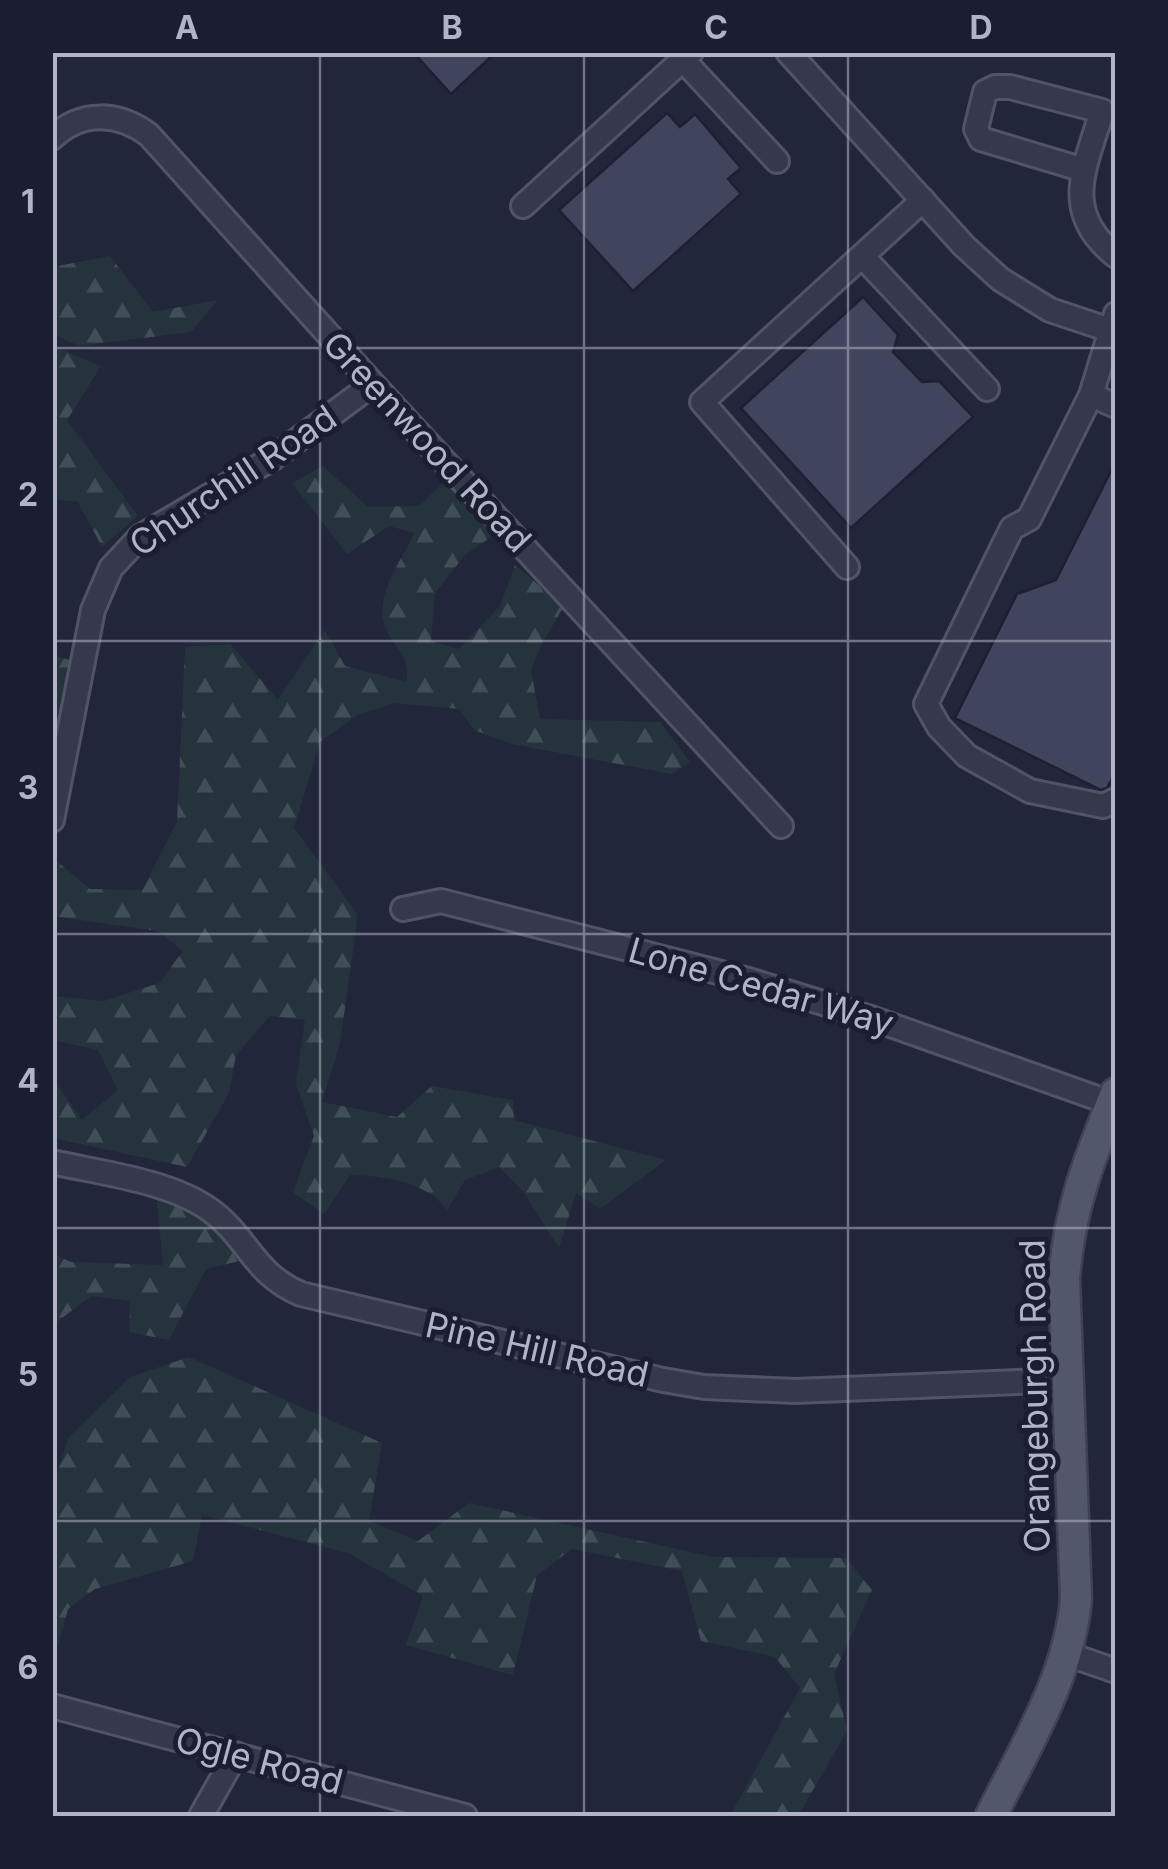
<svg xmlns="http://www.w3.org/2000/svg" width="1168" height="1869" font-family="Inter,sans-serif">
<style>
.forest{fill:url(#forest-firs)}
.building{fill:#41445d;stroke:#1d2032;stroke-width:2.5}
.lines{fill:none;stroke-linecap:round;stroke-linejoin:round}
.minor-casing{stroke:#515366;stroke-width:28}
.major-casing{stroke:#3f4254;stroke-width:35}
.minor{stroke:#36394b;stroke-width:22}
.major{stroke:#53576b;stroke-width:30}
.grid{fill:none;stroke:#b1b3c7;stroke-width:2.5;stroke-opacity:0.55}
.labels{text-anchor:middle;stroke-width:10;stroke-linejoin:round;paint-order:stroke}
.street-label{font-size:35px;fill:#b1b3c7;stroke:#1b1e30}
.neatline{fill:none;stroke:#b1b3c7;stroke-width:4}
.grid-label{font-size:32px;text-anchor:middle;font-weight:bold;fill:#b1b3c7}
</style>
<defs>
<pattern id="forest-firs" width="22" height="20" patternUnits="userSpaceOnUse" patternTransform="scale(2.5)"><rect width="22" height="20" fill="#24333c"/><path d="M5 1l3.5 6h-7zM16 11l3.5 6h-7z" fill="#414e57"/></pattern>
</defs>
<rect width="100%" height="100%" fill="#22263b"/>
<!-- forest -->
<path class="forest" d="M110 256 153 312 218 300 191 332 80 346 53 334V267Z
M53 346 101 366 67 420 138 516 102 547 78 502 53 499Z
M323 466 368 507 420 506 445 481 498 532 465 555 435 593 431 641 459 649 500 606 515 565 564 606 540 647 531 670 540 719 660 722 690 762 672 774 512 744 474 730 459 709 395 703 357 715 320 742 294 828 358 915 340 1043 322 1102 397 1117 432 1086 513 1100 514 1120 666 1160 600 1209 576 1193 559 1248 523 1191 499 1167 465 1180 447 1210C427 1181 383 1176 350 1175L324 1214 293 1192 314 1136 296 1084 305 1020 270 1016 236 1055 229 1093 187 1167 53 1138 52 1077 82 1120 118 1090 98 1050 53 1040V996L104 1001 159 983 183 951 158 931 53 916 52 857 90 889 142 890 177 822 185 647 230 644 278 700 325 630 345 666 407 682C409 653 398 654 387 631 371 599 401 561 415 533L389 526 347 554 292 483Z
M53 655 70 660 53 743 52 655Z
M156 1193 216 1222 240 1261 206 1269 169 1340 129 1332 130 1301 91 1296 53 1325V1253L70 1262 163 1265Z
M189 1357 382 1443 369 1521 418 1541 469 1503 713 1557 846 1558 872 1590 834 1674 847 1731 798 1816H730L800 1688 775 1657 701 1641 682 1571 572 1549 537 1575 513 1675 406 1645 423 1596 348 1553 202 1515 193 1561 95 1589 68 1609 53 1665V1486L68 1438 130 1377Z"/>
<!-- building -->
<path class="building" d="M413 52H496L451 94Z
M667 113 680 127 695 114 741 168 728 179 741 194 633 291 559 210Z
M863 297 898 335 893 352 922 382 939 381 973 417 851 528 741 408Z
M1116 461V771L1107 788 1101 790 955 718 1017 594 1056 580Z"/>
<g class="lines">
<defs>
<path id="minor" d="M788 52 964 246 1000 279 1050 310 1116 332
M683 60 777 161
M52 138C82 110 118 112 149 135L373 384 781 826
M1084 170 981 139 976 129 985 92 995 87H1010L1102 111C1085 168 1060 212 1116 256
M523 206 691 52
M862 256 987 389
M1116 314 1091 395 1029 519 1012 528 926 704 939 727 967 756 1030 791 1103 806 1116 800
M1091 395 1116 406
M847 567 702 402 923 200
M52 820 93 610 111 568 140 537 273 458 373 384
M403 909 441 901 749 980 868 1017 1111 1103
M52 1162C101 1173 170 1181 210 1210 248 1237 253 1274 301 1294L663 1380 704 1387 795 1391 1067 1380
M1067 1654 1116 1671
M52 1706 465 1816
M201 1816 236 1754"/>
<path id="major" d="M991 1816C1025 1747 1069 1677 1076 1599L1064 1279C1069 1209 1090 1157 1116 1093"/>
</defs>
<!-- minor casing -->
<use href="#minor" class="minor-casing"/>
<!-- major casing -->
<use href="#major" class="major-casing"/>
<!-- minor -->
<use href="#minor" class="minor"/>
<!-- major -->
<use href="#major" class="major"/>
</g>
<!-- grid -->
<path class="grid" d="M320 52V1816M584 52V1816M848 52V1816M52 348H1116M52 641H1116M52 934H1116M52 1228H1116M52 1521H1116"/>
<g class="labels">
<!-- street labels -->
<g class="street-label">
<text transform="translate(427 442) rotate(47)" y="12">Greenwood Road</text>
<text transform="translate(233 481) rotate(-34)" y="12">Churchill Road</text>
<text transform="translate(761 987) rotate(16)" y="12">Lone Cedar Way</text>
<text transform="translate(537 1350) rotate(13)" y="12">Pine Hill Road</text>
<text transform="translate(1035 1396) rotate(-91)" y="12">Orangeburgh Road</text>
<text transform="translate(259 1761) rotate(15)" y="12">Ogle Road</text>
</g>
</g>
<!-- border -->
<rect width="1168" height="1869" fill="none" stroke="#1b1e30" stroke-width="110"/>
<rect x="55" y="55" width="1058" height="1759" class="neatline"/>
<g class="grid-label">
<text x="187" y="39">A</text>
<text x="452" y="39">B</text>
<text x="716" y="39">C</text>
<text x="981" y="39">D</text>
<text x="28" y="213">1</text>
<text x="28" y="506">2</text>
<text x="28" y="799">3</text>
<text x="28" y="1092">4</text>
<text x="28" y="1386">5</text>
<text x="28" y="1679">6</text>
</g>
</svg>
